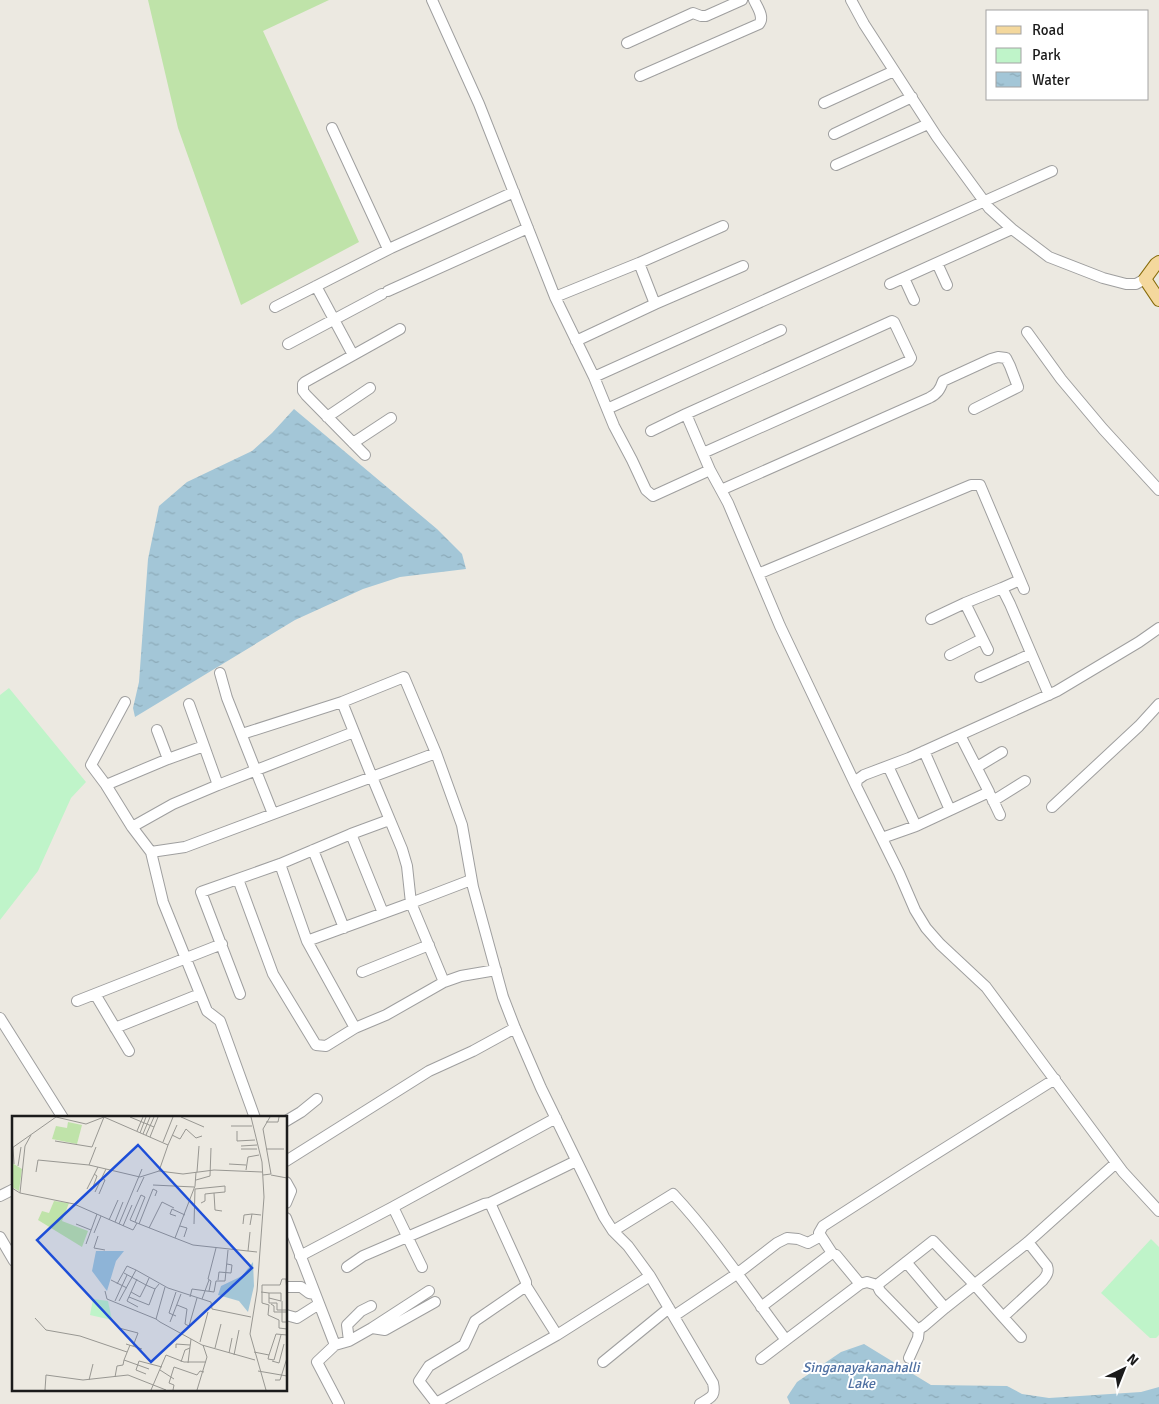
<svg xmlns="http://www.w3.org/2000/svg" width="1159" height="1404" font-family="Signika,sans-serif">
<style>
.grass{fill:#bfe3a9}
.park{fill:#bff4c9}
.water{fill:url(#water-ripples)}
.lines{fill:none;stroke-linecap:round;stroke-linejoin:round}
.minor-casing{stroke:#9f9f9f;stroke-width:12}
.major-casing{stroke:#876b0a;stroke-width:14}
.minor{stroke:#fff;stroke-width:10}
.major{stroke:#f4d89d;stroke-width:12}
.labels{text-anchor:middle;stroke-width:4;stroke-linejoin:round;paint-order:stroke}
.water-label{font-size:14px;font-style:italic;fill:#4f70a2;stroke:#fff}
.inset-road{fill:none;stroke:#989792;stroke-width:1}
.view{fill:#1d4ed8;fill-opacity:0.15;stroke:#1d4ed8;stroke-width:2.5}
.inset-edge{fill:none;stroke:#1b1b1b;stroke-width:2.5}
</style>
<defs>
<pattern id="water-ripples" width="26" height="14" patternUnits="userSpaceOnUse" patternTransform="scale(1.25)"><rect width="26" height="14" fill="#a3c6d7"/><path d="M2 4q2-2 4 0t4 0M15 11q2-2 4 0t4 0" fill="none" stroke="#8caab8"/></pattern>
</defs>
<rect width="100%" height="100%" fill="#ece9e1"/>
<!-- grass -->
<path class="grass" d="M148 0H329L263 31 359 242 241 305 178 128Z"/>
<!-- park -->
<path class="park" d="M9 688 86 782 71 798 38 871 0 920V695Z
M1151 1239 1159 1247V1335L1156 1338H1150L1101 1293Z"/>
<!-- water -->
<path class="water" d="M294 409 437 529 462 554 466 569 400 577 363 589 295 620 135 717 133 708 139 682 148 559 159 506 187 482 252 451 272 433Z
M864 1344 931 1385 1007 1386 1022 1394 1049 1398 1141 1392 1159 1387V1404H790L787 1397 797 1382 841 1352Z"/>
<g class="lines">
<defs>
<path id="minor" d="M432 0 479 104 555 297 594 377 614 426 632 460 646 490 653 496 710 470 728 503 780 626 856 786
M851 0 864 24 937 137 989 208 1012 229 1049 257 1103 278 1126 284H1136L1145 279
M627 43 693 13 701 16H706L742 0
M640 76 759 24C765 17 757 7 754 0
M824 103 894 71
M332 128 388 249
M834 134 912 97
M836 165 928 124
M639 263 655 304
M937 263 947 285
M904 278 914 300
M890 284 1012 229
M316 286 353 355
M388 291 528 228
M555 297 639 263 723 226
M275 307 391 248 514 192
M1027 332 1061 379 1103 429 1159 490
M576 341 655 304 743 266
M288 344 382 294
M594 377C747 308 899 239 1052 171
M607 409 781 330
M327 417 370 388
M651 431 686 414
M353 443 391 418
M703 453 909 361 911 358 894 322 892 321 686 414 710 470
M365 455 306 395 303 391V384L305 382 400 329
M721 490 929 398C937 394 940 390 943 381L991 359 998 357 1006 358 1010 366 1018 387 974 409
M758 574 971 485H980L1024 589
M1002 588 1020 580
M931 619 965 603
M1159 628 1139 642 1057 691 909 758 864 775 857 780 856 786 899 873 915 910 926 928 940 944 986 987 1123 1172 1159 1211
M988 650 965 603 1002 588 1010 604 1049 695
M950 655 982 639
M220 673 227 698 273 814
M980 677 1031 654
M125 702 91 765 106 785 132 827 151 852 163 902 207 1011 220 1021 255 1118
M342 702 372 777 402 849 407 866 411 903 471 880
M189 704 218 785
M157 730 168 759
M242 734 342 702 404 677 436 753
M924 751 950 810
M977 767 1002 752
M106 785 168 759 204 746
M991 796 1000 815
M993 801 1025 781
M1052 807 1139 726 1159 704
M916 826 989 792 960 735
M132 827 173 804 218 785 354 732
M351 834 383 913
M882 838 916 826 888 766
M313 850 344 928
M151 852 185 847 436 753 462 825 473 887 503 997 515 1028 541 1088 604 1217 613 1231 628 1246 650 1276 713 1383C716 1397 711 1397 700 1404
M280 864 307 941 411 903 444 982 461 976 496 970
M238 879 273 974 316 1045 326 1046 355 1028 386 1015 444 982
M307 941 355 1028
M362 972 429 945
M95 994 129 1051
M240 994 201 892 280 864 351 834 389 820
M77 1001 222 944
M0 1018 63 1118
M115 1028 200 994
M286 1121 301 1112 317 1099
M286 1161 429 1071 473 1051 515 1028
M286 1182 291 1191 286 1203
M0 1196 14 1189
M490 1203 526 1282V1286L475 1321 464 1345 429 1366 419 1381 436 1403 557 1335 650 1276
M286 1218 335 1345 317 1362 339 1404
M613 1231 673 1194C715 1239 749 1291 786 1340L860 1284 867 1282 877 1285
M0 1237 14 1261
M300 1256 393 1207
M906 1262 945 1308
M347 1267 363 1256 484 1204 490 1203 576 1161
M422 1267 393 1207 556 1118
M860 1284 836 1255 832 1253 819 1233 823 1226 910 1170 1055 1079
M877 1285 880 1291 916 1328 919 1329 924 1326 945 1308 1028 1242 1116 1163
M877 1285 933 1241 974 1284 1003 1317 1043 1280C1047 1275 1049 1272 1047 1266L1028 1242
M526 1286 557 1335
M286 1287H301L309 1293 315 1294
M761 1307 832 1253
M286 1315 297 1318 319 1304
M674 1316 738 1273 777 1243 787 1238 798 1239 808 1243 821 1236
M1003 1317 1021 1337
M372 1328 385 1330 435 1302
M349 1341 347 1325 361 1311 371 1306
M335 1345 349 1341 372 1328 429 1291
M909 1358 918 1338 919 1329
M761 1359 786 1340
M603 1362 669 1308"/>
<path id="major" d="M1159 262 1156 264 1145 279 1159 300"/>
</defs>
<!-- minor casing -->
<use href="#minor" class="minor-casing"/>
<!-- major casing -->
<use href="#major" class="major-casing"/>
<!-- minor -->
<use href="#minor" class="minor"/>
<!-- major -->
<use href="#major" class="major"/>
</g>
<g class="labels">
<!-- water labels -->
<g class="water-label">
<text x="861" y="1372">Singanayakanahalli<tspan x="861" dy="16">Lake</tspan></text>
</g>
</g>
<!-- overview -->
<g transform="translate(12 1116)">
<rect width="275" height="275" fill="#ece9e1"/>
<path d="M56 6 70 9 65 28 40 23 44 10 55 12ZM0 47 10 53 7 75 0 71ZM42 85 57 87 50 105 76 115 70 131 26 104 30 95 37 97Z" fill="#bfe3a9"/>
<path d="M81 183 96 185 100 204 78 199Z" fill="#bff4c9"/>
<path d="M84 135H112L104 145 95 175 80 155ZM241 146 242 170 236 196 227 185 206 179 209 170 230 160Z" fill="#a3c6d7"/>
<path class="inset-road" d="M118 1 142 11M169 1 192 11M239 1 250 46 252 81 245 175 238 218 254 274M254 6H266L267 1M219 10H240M125 15 131 1M225 15V25L243 24M128 17 134 1M131 18 138 1M134 19 142 1M160 19 168 23 174 13 184 22 190 20M138 21 146 1M43 25 80 31 92 1M151 26 161 1M156 29 165 9M229 30 245 29M1 31 2 48M0 32 44 1 74 8 92 1 156 29 147 55 171 58 202 54 250 56M229 33H245M254 33H272M217 48 234 49M77 49 84 31M6 50 9 31M234 54 236 41 247 39M24 56 26 44 77 49 128 61 147 55M184 56 183 70 163 122 181 129 245 136M185 56 187 30M251 59 259 58 251 13 258 1M259 59 275 62M184 64 198 60 199 32M141 69 182 71M81 71 85 60 82 58M0 72 8 77 62 88 121 114 125 107 163 122M75 73 86 51M183 73 213 70V76L202 77M83 76 94 53M125 76 132 61M8 77 13 30 19 19M87 78 93 64 90 62M189 87 193 85V78L202 77 203 94 210 95M164 100 158 98 160 93 173 99M97 104 106 84M103 106 111 86M123 106 133 81 129 79 118 104 125 107M64 108 79 114M107 108 130 53M127 108 141 73 145 75 143 80M182 108 183 73M231 108 232 99 240 98M238 109 240 98 249 99M111 110 120 89M168 110 175 112 172 121M137 112 150 86 162 92M82 117 89 100M86 120 82 132 93 134M74 128 85 98M236 135 238 116M112 157 134 169 137 162M125 163 115 185 126 191M99 164 115 172M206 164 207 156 219 157 220 149 215 148M105 168 115 150 124 154M153 171 144 203 148 206 190 229 243 244M93 175 95 183 144 203M197 175 199 165 196 163 204 132M119 176 128 181 134 169 143 173 147 168M164 176 157 197 164 200M249 176 257 177H269V185L257 182V177M275 177 274 163H270L268 169H250V187L257 189 256 199 267 204V212L275 213V216M117 181 137 189 143 173M178 181 180 173 202 176 204 165H213L216 134M257 182V187H265V194H275M190 183 197 164M103 185 115 159M107 185 124 154 156 172 199 186 200 193 239 201M270 185V206H275M259 188 262 190V196H275M165 189 175 193 173 208 177 210 185 182M23 202 34 214 68 220 115 236M158 206 169 178M107 212 126 217 121 230M188 226 196 196M114 228 130 233M118 229 112 244 137 253M164 232V228L178 229M203 232 209 208M242 236 257 239 256 243 262 244 269 219M217 237 220 222M222 239 227 214M257 239 264 218 275 219M260 245 267 247 272 228M169 246 173 234 178 232M176 247 179 223M148 254 162 263M246 255 275 260M134 258 124 254 127 245 150 251M103 261 105 250 111 249 112 244M77 264 81 248M263 264H268L275 242M33 274 34 259 71 264 116 259 154 274M139 274 154 239 172 246H194M161 274 162 269 157 267 162 251 185 259 188 255 192 256M185 274 195 241 191 229"/>
<path class="view" d="M126 29 240 152 139 246 25 124Z"/>
<rect width="275" height="275" class="inset-edge"/>
</g>
<!-- legend -->
<rect x="986" y="10" width="162" height="90" fill="#ffffff" stroke="#a4a4a4"/>
<rect x="996" y="26" width="25" height="8" fill="#f4d89d" stroke="#a4a4a4"/>
<text x="1032" y="35" font-size="15" fill="#1b1b1b">Road</text>
<rect x="996" y="48" width="25" height="15" fill="#bff4c9" stroke="#a4a4a4"/>
<text x="1032" y="60" font-size="15" fill="#1b1b1b">Park</text>
<rect x="996" y="72" width="25" height="15" fill="url(#water-ripples)" stroke="#a4a4a4"/>
<text x="1032" y="85" font-size="15" fill="#1b1b1b">Water</text>
<!-- north arrow -->
<g transform="translate(1124 1369) rotate(43)" stroke="#ffffff" stroke-width="4" paint-order="stroke">
<path d="M0-4L9 19L0 12L-9 19Z" fill="#1b1b1b"/>
<text y="-8" font-size="14" font-weight="bold" text-anchor="middle" fill="#1b1b1b">N</text>
</g>
</svg>
